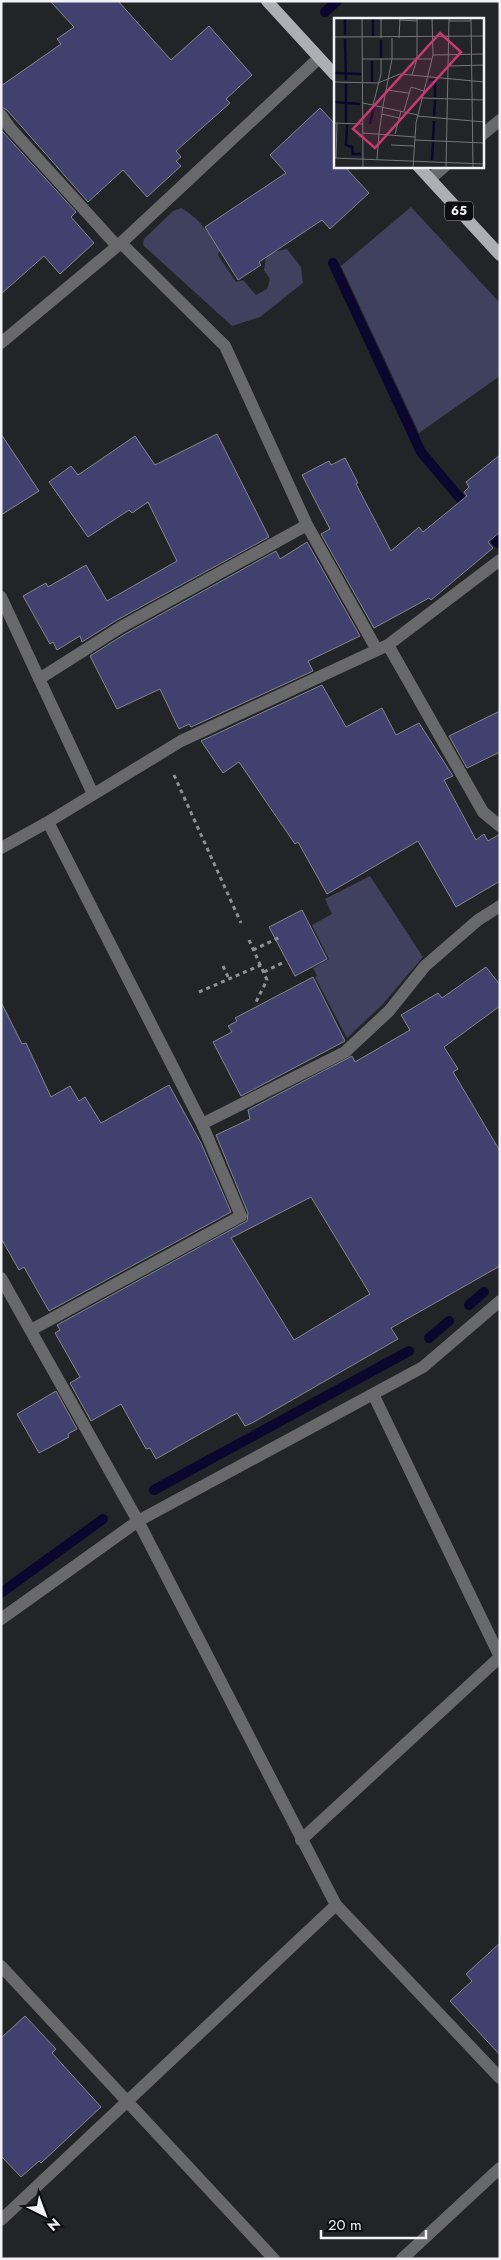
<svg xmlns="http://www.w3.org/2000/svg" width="501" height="2260" font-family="Jost,sans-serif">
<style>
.green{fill:#3f415e}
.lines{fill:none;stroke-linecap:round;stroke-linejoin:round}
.stream{stroke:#0c062e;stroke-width:10}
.building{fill:#40416e;stroke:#85868b;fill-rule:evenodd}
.path{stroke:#909094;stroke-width:3;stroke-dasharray:4 4;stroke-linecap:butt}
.minor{stroke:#69696c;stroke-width:12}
.major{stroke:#aeafb4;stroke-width:12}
.labels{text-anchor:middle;stroke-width:4.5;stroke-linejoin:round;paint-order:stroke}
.shield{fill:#0d0d0f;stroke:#adadb1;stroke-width:1}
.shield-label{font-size:12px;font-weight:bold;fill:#f2f2f6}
.inset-river{fill:none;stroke:#0c062e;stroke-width:2.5}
.inset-road{fill:none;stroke:#76767a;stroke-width:1}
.view{fill:#c93972;fill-opacity:0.15;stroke:#c93972;stroke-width:2.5}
.inset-edge{fill:none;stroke:#f2f2f6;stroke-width:2.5}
</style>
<rect width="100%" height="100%" fill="#232428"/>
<!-- green -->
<path class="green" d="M411 207 500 303V376L419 433 341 266Z
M181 208C196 215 211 235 220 249L218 255 236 282 243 280 256 295 267 289 270 279 264 270 266 257 273 252 287 249 301 267 303 283 260 317 232 326 143 245 144 239 173 211Z
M370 876 423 957 382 1005 347 1038 315 977 317 976 313 968 329 959 312 925 332 914 325 899Z"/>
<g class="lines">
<!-- stream -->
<path class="stream" d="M325 12 337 1
M333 263 421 452 470 510
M485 528 498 543 500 542
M469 1305 484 1292
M429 1338 449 1321
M154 1490 409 1351
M1 1593 103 1519"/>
</g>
<!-- building -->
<path class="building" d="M50 1H118L171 60 209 26 252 75 226 99 230 103 176 151 181 157 176 161 181 166 147 197 123 170 88 202 7 110 1 107V86L61 44 57 39 74 27Z
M320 108 335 124V166H344L369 193 330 229 322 220 259 262 261 265 238 280 205 227 286 173 270 155Z
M1 130 76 212 71 217 94 243 60 274 44 256 1 294Z
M1 434 39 491 1 515Z
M217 434 269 537 117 620 82 642 80 636 57 650 53 642 50 644 23 596 46 583 48 587 86 565 107 601 177 561 148 502 132 513 129 510 88 537 49 482 71 466 78 475 135 436 155 465Z
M500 455V532L488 542 493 548 431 600 429 598 374 628 321 534 330 529 302 475 329 461 331 465 345 458 358 483 356 484 391 551 419 527 423 532 467 496 464 492 469 487 466 482Z
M307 542 360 636 308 661 313 671 191 727 189 724 179 729 160 689 117 709 90 656 125 634 276 551 280 559Z
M322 685 346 727 382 708 396 735 419 723 453 776 444 780 476 840 484 834 488 841 500 834V881L456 907 418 841 327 894 298 842 295 844 239 762 223 773 201 741Z
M500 711V752L467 768 449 736Z
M302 910 327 959 295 976 269 927Z
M486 967 500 985V1006L444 1047 458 1069 453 1072 500 1151V1266L391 1328 398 1339 252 1423 245 1426 237 1413 156 1459 150 1448 146 1449 121 1404 91 1421 70 1383 80 1377 55 1333 60 1330 57 1325 247 1221 248 1213 216 1135 250 1119 248 1110 352 1056 355 1062 410 1030 401 1015 438 993 442 998ZM311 1197 370 1294 294 1340 231 1238Z
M313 977 345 1041 241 1096 213 1042 232 1032 228 1026 237 1021 235 1018Z
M1 1002 22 1044 26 1043 51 1097 70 1086 79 1101 85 1097 101 1123 169 1085 201 1143 231 1212 49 1311 24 1267 19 1270 1 1238Z
M56 1391 77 1429 68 1434 69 1437 39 1453 17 1414Z
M500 1943V2055L450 2001 472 1981 466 1974Z
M25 2016 56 2049 52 2053 101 2107 41 2163 39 2161 21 2177 1 2156V2038Z"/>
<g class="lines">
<!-- path -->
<path class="path" d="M174 775 241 923
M249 940 267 980 255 1004
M253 950 280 937
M223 966 229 979
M264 972 284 962
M199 992 261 965"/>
<!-- minor -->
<path class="minor" d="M1 115 10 128 117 246
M482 135 500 120
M430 179 445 166
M121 243 225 346 307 525 377 650
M1 343 121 243 319 58
M1 597 93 794
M388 645 483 812 500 826
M39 679 121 627 307 525
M1 848 48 822 181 741 388 645 500 560
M202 1124 345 1052 389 1011 425 966 478 920 500 906
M1 1278 138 1521 336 1905 500 2078
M31 1330 241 1216 202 1124 48 822
M373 1394 500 1657
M1 1619 138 1521 423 1367 500 1301
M301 1840 500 1657
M1 1966 274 2259
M1 2220 336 1905
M402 2259 500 2168"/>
<!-- major -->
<path class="major" d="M267 1 335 75
M418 166 500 255"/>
</g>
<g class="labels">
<!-- shield labels -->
<rect class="shield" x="445" y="201.5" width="28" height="19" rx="4"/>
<g class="shield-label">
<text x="459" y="215">65</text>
</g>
</g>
<!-- overview -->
<g transform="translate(334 18)">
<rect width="150" height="150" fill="#232428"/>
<path class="inset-river" d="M11 0V17M39 0V19M11 21 12 62M47 22V40M38 43V64M0 55 27 56M95 62H101V79M12 66V105M0 84 26 86M100 98 101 82M36 106 40 88M13 107 12 127 18 129 19 136H27M99 122 100 103M98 142 99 124"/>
<path class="inset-road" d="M28 0 29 150M137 0 139 150M66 2 83 3M115 3H137M0 19 150 18M47 20V0M65 20 66 0M99 37 150 36M28 41H98M116 48 150 47M78 57 83 41V0M0 64 44 65 66 56 150 64M52 72 75 75M88 80 150 82M29 85 84 97M39 87 47 56V41M49 88 58 41V20M70 93 77 69 90 73M48 96 65 100M83 98 150 104M0 105 29 106M29 115 81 119M45 115 49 88M61 116 67 93M81 122 150 125M57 127 80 128M0 140 150 146M2 140 3 105M43 142 45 115M79 150 82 105 99 37 98 0M112 150 115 0"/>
<path class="view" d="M106 15 127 34 41 130 19 111Z"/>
<rect width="150" height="150" class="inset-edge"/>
</g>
<!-- border -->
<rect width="501" height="2260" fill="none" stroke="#f2f2f6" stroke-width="5"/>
<!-- north arrow -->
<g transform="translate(45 2215) rotate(138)" stroke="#0d0d0f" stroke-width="4" paint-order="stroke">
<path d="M0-4L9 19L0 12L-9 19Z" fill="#f2f2f6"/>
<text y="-8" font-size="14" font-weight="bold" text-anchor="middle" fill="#f2f2f6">N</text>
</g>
<!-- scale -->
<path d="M321 2230v8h105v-8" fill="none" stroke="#f2f2f6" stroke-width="2.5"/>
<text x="328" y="2230" font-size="15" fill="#f2f2f6" stroke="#0d0d0f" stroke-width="4" paint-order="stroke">20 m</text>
</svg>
